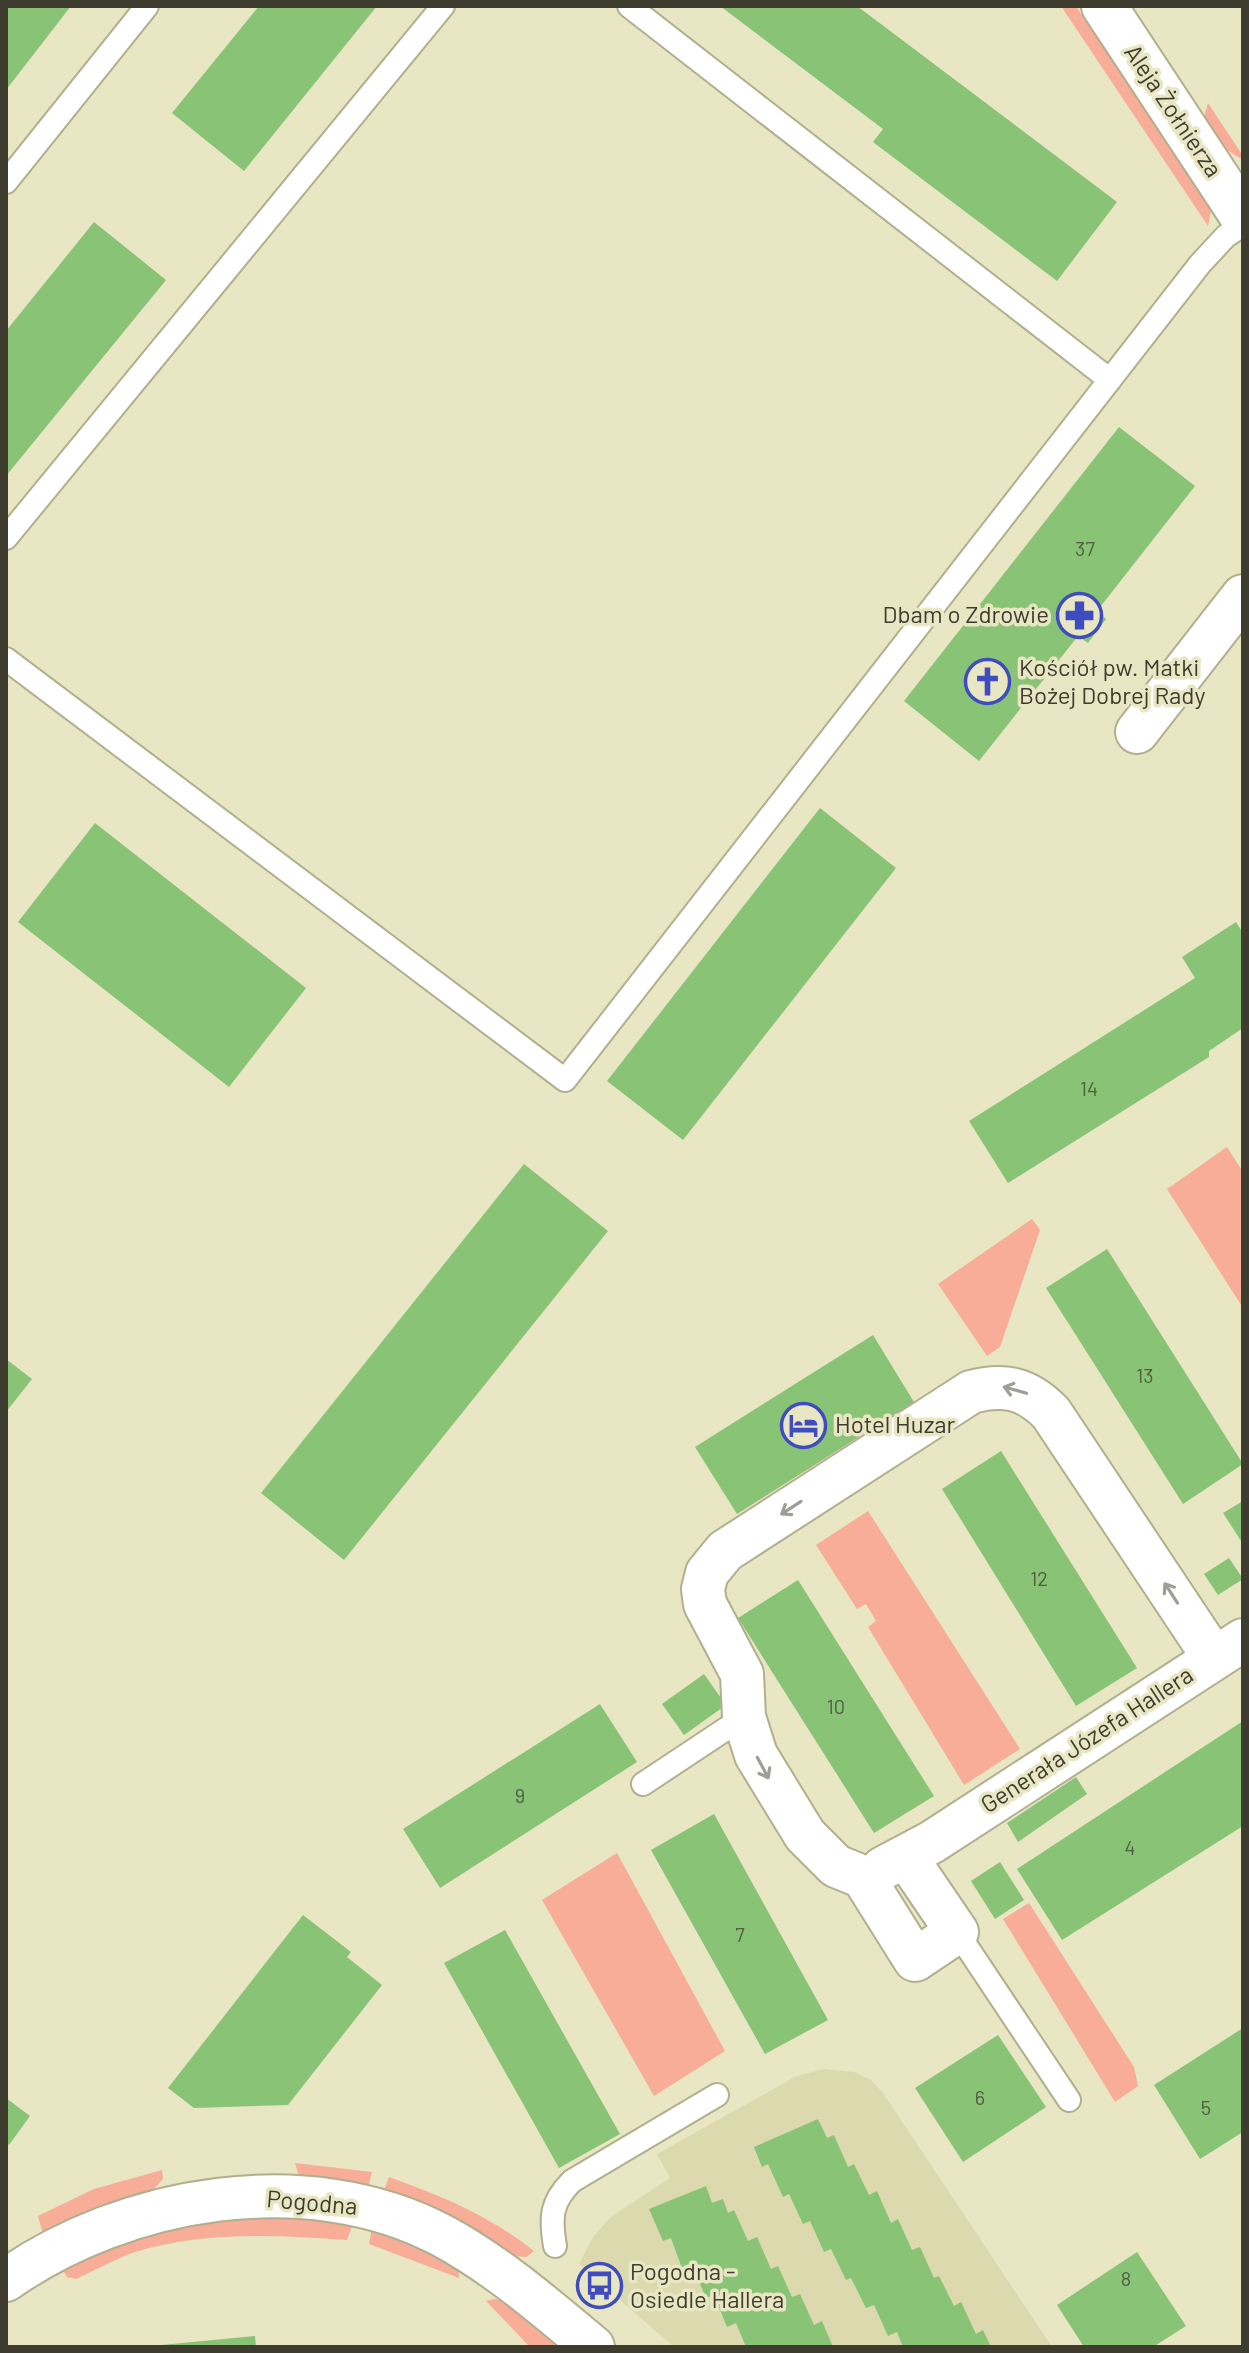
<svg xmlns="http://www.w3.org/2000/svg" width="1249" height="2353" font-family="Barlow,sans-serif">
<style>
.built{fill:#dcd9af}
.green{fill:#f7ad98}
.building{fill:#89c375}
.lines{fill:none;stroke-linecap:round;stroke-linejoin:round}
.service-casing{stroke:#b1af8e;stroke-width:26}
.minor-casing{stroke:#b1af8e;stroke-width:46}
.tertiary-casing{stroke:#b1af8e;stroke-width:48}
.service{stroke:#fff;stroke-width:22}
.minor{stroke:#fff;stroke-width:42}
.tertiary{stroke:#fff;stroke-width:44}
.oneway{stroke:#9e9e96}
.labels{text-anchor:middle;stroke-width:7;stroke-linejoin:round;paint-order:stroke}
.number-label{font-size:20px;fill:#505e40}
.street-label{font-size:24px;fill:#3d3c2e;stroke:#e8e6c3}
.poi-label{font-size:24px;fill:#3d3c2e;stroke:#e8e6c3;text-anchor:start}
</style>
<rect width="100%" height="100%" fill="#e8e6c3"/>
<!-- built -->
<path class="built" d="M823 2069 854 2072 871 2080 883 2093 1052 2347H674L579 2264 593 2237 611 2217 670 2178 657 2154 795 2077Z"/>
<!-- green -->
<path class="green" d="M1061 6H1076L1211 211 1208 226Z
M1208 103 1243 156V160L1222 147 1203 120Z
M1227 1147 1243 1172V1308L1167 1189Z
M1032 1219 1040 1230 1000 1347 987 1356 938 1284Z
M868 1511 1020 1749 964 1785 868 1627 876 1621 866 1604 857 1609 816 1545Z
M617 1853 725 2051 654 2096 542 1900Z
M1029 1903 1134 2067 1138 2086 1115 2102 1003 1919Z
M295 2163 372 2172 368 2189 300 2180Z
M162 2170 163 2179 152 2191 100 2207 43 2234 38 2216 94 2189Z
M389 2177C442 2196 490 2216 534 2251L526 2257 512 2256 383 2193Z
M281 2216 353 2224 347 2240C275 2235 202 2231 132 2253 113 2260 94 2271 76 2279L67 2277 60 2266 123 2238 217 2219Z
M372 2227 458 2265 459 2278 369 2244Z
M495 2299 508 2300 567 2347H530L486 2301Z"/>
<!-- building -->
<path class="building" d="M6 6H71L6 90Z
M259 6H377L244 171 172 113Z
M720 6H857L1117 202 1057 281 873 142 883 129Z
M94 222 166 280 6 476V331Z
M1119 427 1195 486 1097 611 1106 619 1088 643 1078 636 979 761 904 701Z
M820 808 896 868 683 1140 607 1081Z
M95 823 306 988 229 1087 18 922Z
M1236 922 1243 933V1028L1209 1051V1057L1008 1183 969 1121 1195 978 1182 957Z
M524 1164 608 1231 344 1560 261 1493Z
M1107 1249 1243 1464 1183 1504 1046 1288Z
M873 1335 914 1402 737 1514 695 1447Z
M6 1359 32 1379 6 1412Z
M1001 1451 1137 1668 1076 1706 942 1489Z
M1243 1501V1544L1223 1513Z
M1229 1558 1243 1579 1218 1595 1204 1574Z
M798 1580 934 1796 874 1833 738 1618Z
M704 1674 726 1705 684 1735 662 1704Z
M600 1704 637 1762 440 1888 403 1829Z
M1243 1721V1826L1062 1940 1017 1869Z
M1076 1777 1087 1794 1018 1842 1007 1823Z
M714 1814 828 2020 765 2054 651 1850Z
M1000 1862 1024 1900 995 1919 971 1881Z
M303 1915 351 1952 347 1957 382 1985 288 2105 194 2108 168 2088Z
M505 1930 620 2134 559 2168 444 1963Z
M1243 2028V2132L1200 2159 1154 2085Z
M998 2035 1046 2107 963 2162 915 2088Z
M6 2098 30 2116 9 2145 6 2142Z
M818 2119 827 2138 834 2135 848 2167 854 2164 869 2195 877 2191 891 2223 898 2219 912 2250 920 2247 934 2278 939 2276 954 2306 961 2302 976 2334 983 2330 991 2347H903L897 2332 888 2336 874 2305 866 2308 851 2278 846 2280 831 2249 824 2252 810 2221 803 2224 789 2194 783 2197 768 2164 762 2167 754 2147Z
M706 2186 712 2203 723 2199 728 2213 734 2210 748 2241 757 2237 771 2269 778 2266 792 2297 800 2294 814 2325 822 2321 833 2347H746L736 2323 727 2327 714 2295 706 2298 693 2267 683 2271 671 2238 663 2241 649 2209Z
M1137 2252 1186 2326 1153 2347H1084L1057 2305Z
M255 2336 256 2347H161V2345Z"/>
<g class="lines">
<defs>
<path id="service" d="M629 6 1110 380
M6 182 147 6
M6 538 443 6
M6 659 565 1080 1200 264 1226 236 1243 225
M643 1784 744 1717
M957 1932 1069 2100
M555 2246C550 2217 551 2202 572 2181L717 2095"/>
<path id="minor" d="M1137 732 1243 596
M906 1857 957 1932 915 1960 863 1877 836 1866 805 1835 756 1755 744 1717 742 1674 705 1604 703 1589 707 1573 725 1551 971 1392C1003 1383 1027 1388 1051 1413L1214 1658
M883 1868 932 1842 1243 1640
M6 2280C126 2196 307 2165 441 2235 497 2265 545 2307 593 2347"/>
<path id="tertiary" d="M1104 6 1243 217"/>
</defs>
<!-- service casing -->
<use href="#service" class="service-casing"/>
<!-- minor casing -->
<use href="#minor" class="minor-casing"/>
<!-- tertiary casing -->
<use href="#tertiary" class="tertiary-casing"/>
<!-- service -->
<use href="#service" class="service"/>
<!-- minor -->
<use href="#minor" class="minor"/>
<!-- tertiary -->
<use href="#tertiary" class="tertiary"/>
</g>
<!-- one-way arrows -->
<defs><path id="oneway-shaft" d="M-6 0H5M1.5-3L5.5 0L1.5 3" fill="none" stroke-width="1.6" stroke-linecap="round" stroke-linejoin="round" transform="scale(2)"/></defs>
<g class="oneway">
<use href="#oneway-shaft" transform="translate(1015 1390) rotate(-164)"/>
<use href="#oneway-shaft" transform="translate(791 1508) rotate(147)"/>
<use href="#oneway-shaft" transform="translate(1171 1593) rotate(-123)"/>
<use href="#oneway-shaft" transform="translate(763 1768) rotate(62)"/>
</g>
<!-- icons -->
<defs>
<symbol id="pharmacy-ring" viewBox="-11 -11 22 22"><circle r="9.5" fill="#e8e6c3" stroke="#3e4cbf" stroke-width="1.5"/><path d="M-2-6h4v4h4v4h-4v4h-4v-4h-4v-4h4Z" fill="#3e4cbf"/></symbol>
<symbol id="church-ring" viewBox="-11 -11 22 22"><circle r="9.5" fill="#e8e6c3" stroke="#3e4cbf" stroke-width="1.5"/><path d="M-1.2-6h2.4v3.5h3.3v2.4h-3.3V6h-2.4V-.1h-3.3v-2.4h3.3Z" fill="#3e4cbf"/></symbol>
<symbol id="hotel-ring" viewBox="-11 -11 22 22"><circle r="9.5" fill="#e8e6c3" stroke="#3e4cbf" stroke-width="1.5"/><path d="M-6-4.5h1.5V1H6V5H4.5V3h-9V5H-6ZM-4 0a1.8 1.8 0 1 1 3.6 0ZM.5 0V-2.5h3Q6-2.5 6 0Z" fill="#3e4cbf"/></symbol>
<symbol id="bus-ring" viewBox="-11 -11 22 22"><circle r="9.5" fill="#e8e6c3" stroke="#3e4cbf" stroke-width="1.5"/><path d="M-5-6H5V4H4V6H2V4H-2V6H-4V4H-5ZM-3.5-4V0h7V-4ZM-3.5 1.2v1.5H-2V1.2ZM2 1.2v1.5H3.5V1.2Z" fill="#3e4cbf"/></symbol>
</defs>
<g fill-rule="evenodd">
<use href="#pharmacy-ring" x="1054" y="590" width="51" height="51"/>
<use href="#church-ring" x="962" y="656" width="51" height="51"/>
<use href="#hotel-ring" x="778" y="1400" width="51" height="51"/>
<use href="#bus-ring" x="574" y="2260" width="51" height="51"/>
</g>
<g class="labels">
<!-- number labels -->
<g class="number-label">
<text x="1085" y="556">37</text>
<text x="1089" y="1096">14</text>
<text x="1145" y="1383">13</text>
<text x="1039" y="1586">12</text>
<text x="836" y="1714">10</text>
<text x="520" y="1803">9</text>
<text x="1130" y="1855">4</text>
<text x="740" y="1942">7</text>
<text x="980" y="2105">6</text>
<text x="1206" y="2115">5</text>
<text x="1126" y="2286">8</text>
</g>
<!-- street labels -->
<g class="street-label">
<text transform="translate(1173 111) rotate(56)" y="8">Aleja Żołnierza</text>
<text transform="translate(1087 1740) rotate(-33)" y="8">Generała Józefa Hallera</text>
<text transform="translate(312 2203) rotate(5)" y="8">Pogodna</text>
</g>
<!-- poi labels -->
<g class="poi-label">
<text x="1049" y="623" text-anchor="end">Dbam o Zdrowie</text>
<text x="1019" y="676">Kościół pw. Matki<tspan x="1019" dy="28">Bożej Dobrej Rady</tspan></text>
<text x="835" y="1433">Hotel Huzar</text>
<text x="630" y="2280">Pogodna -<tspan x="630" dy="28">Osiedle Hallera</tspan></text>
</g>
</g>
<!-- border -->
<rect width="1249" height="2353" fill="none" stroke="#3d3c2e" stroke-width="16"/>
</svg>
